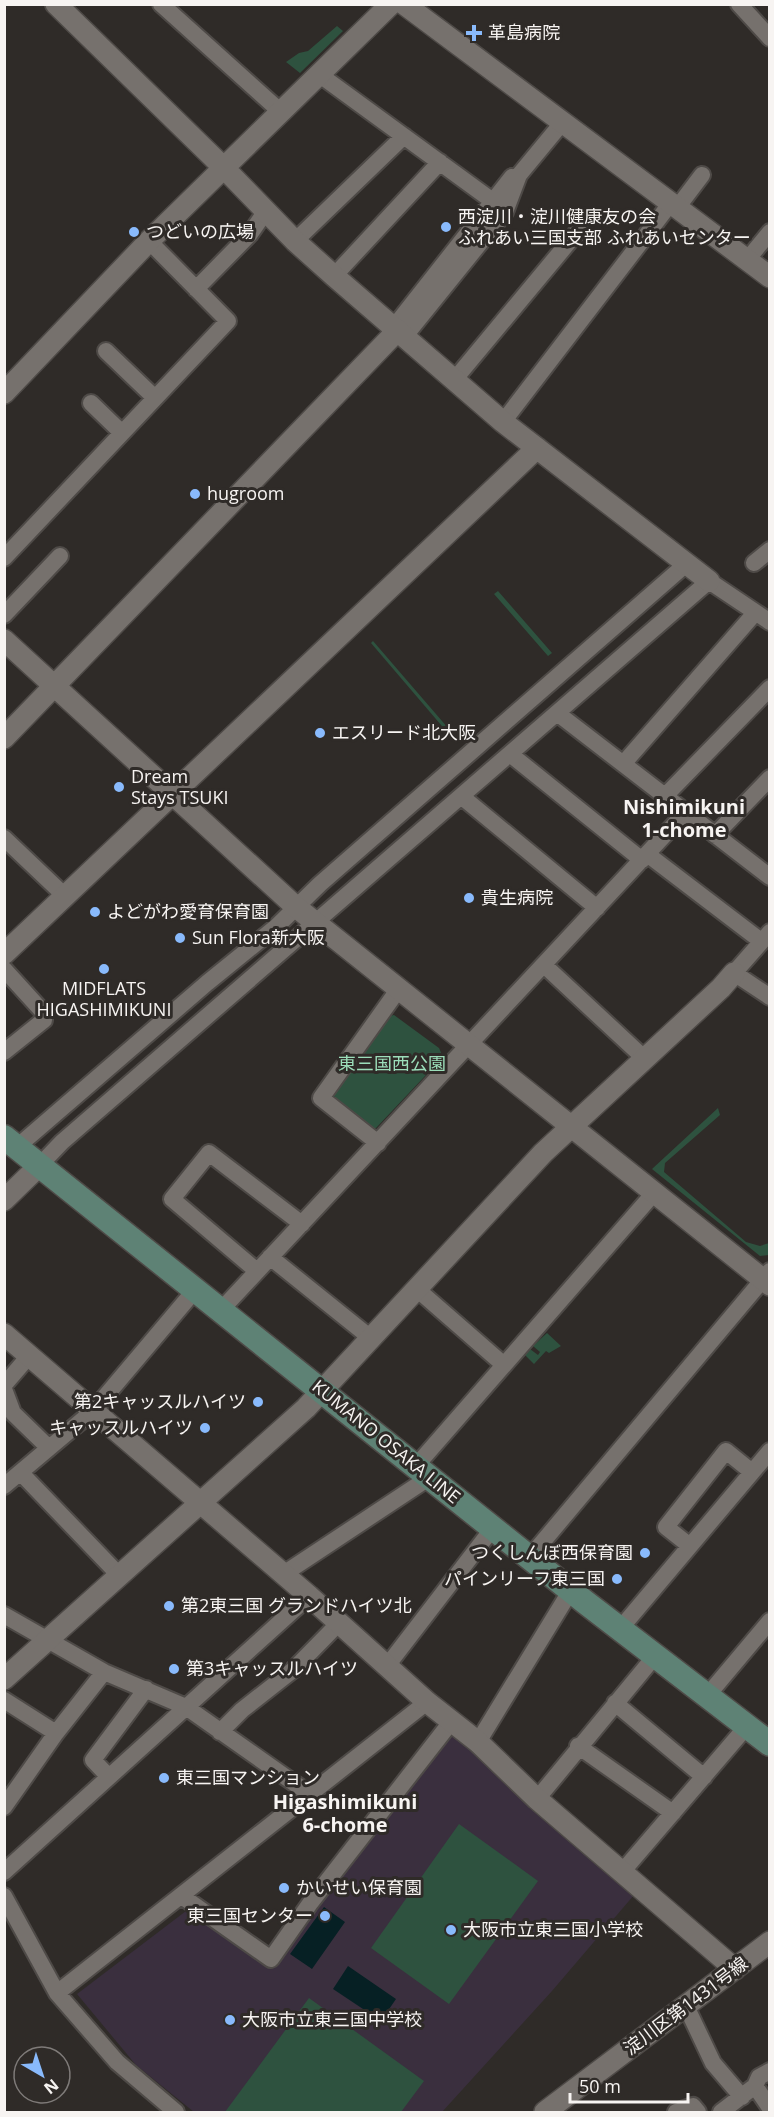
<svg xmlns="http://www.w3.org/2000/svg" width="774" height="2117" font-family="'Open Sans','Noto Sans JP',sans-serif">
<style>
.education{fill:#3a2f3e}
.green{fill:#2e523f}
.water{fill:#062024}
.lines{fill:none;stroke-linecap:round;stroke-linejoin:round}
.minor-casing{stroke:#4e4a47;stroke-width:20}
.tertiary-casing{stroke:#4e4a47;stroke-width:24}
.secondary-casing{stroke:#4e4a47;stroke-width:27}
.minor{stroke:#76716d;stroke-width:16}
.tertiary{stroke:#76716d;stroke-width:21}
.secondary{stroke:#5e8275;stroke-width:24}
.poi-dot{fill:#89bafc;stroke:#2f2b28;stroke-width:2}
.labels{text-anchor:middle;stroke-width:6;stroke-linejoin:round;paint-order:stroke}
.poi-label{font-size:18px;fill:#f7f4f2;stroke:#2f2b28;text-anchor:start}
.park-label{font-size:18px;fill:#9cdeba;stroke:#2f2b28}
.street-label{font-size:18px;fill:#f7f4f2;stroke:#2f2b28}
.neighbourhood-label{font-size:20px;font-weight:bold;fill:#f7f4f2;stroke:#2f2b28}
</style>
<rect width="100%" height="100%" fill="#2f2b28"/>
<!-- education -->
<path class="education" d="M448 1734 456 1735 634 1895 552 1991 442 2112H194L136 2065 77 1994 186 1911 274 1965 318 1900 414 1783Z"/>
<!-- green -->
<path class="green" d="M337 26 343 31 300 73 286 62 299 53 308 51Z
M498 591 552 653 548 656 494 594Z
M373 641 448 728 456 737 453 739 371 643Z
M394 1015 439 1048 443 1057 376 1128 369 1130 332 1096 385 1017Z
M718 1108 720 1115 665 1163 664 1172 746 1242 760 1246 769 1243V1255L760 1256 652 1169Z
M547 1333 561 1346 549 1353 546 1351 534 1364 525 1355 530 1349 538 1355 540 1352 533 1346Z
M459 1824 538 1881 449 2004 371 1948Z
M309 1998 424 2081 401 2112H225Z"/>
<!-- water -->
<path class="water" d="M324 1907 345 1922 312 1969 290 1954Z
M348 1966 396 1999 381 2021 333 1989Z"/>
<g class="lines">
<defs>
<path id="minor" d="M161 4 281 112
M739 4 770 38
M320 75 494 202
M677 208 702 175
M295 241 404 136
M747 260 770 232
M334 276 440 162
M196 289 250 234 266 211
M394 327 512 177
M405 336 505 212 519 175 562 123
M106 351 155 398
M455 379 583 225
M91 403 122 433
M503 422 670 204
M4 558 228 321 149 241
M754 563 770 550
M4 615 60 556
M557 713 770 877
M510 754 642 860
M623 764 755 613
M461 796 597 908
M665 796 770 688
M715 835 770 778
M4 838 66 897
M647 854 761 941
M770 932 734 973 770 997
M544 965 644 1058
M4 969 43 1012 44 1020 4 1052
M378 1143 321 1098 398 990
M17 1147 207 983 276 927 320 884 685 565
M40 1165 62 1142 709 581 770 622
M270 1257 372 1339
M257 1271 172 1199 209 1153 302 1224
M418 1290 504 1365
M221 1310 686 812
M4 1385 29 1356
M4 1389 13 1413 49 1448
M416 1466 654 1193
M21 1473 120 1576
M4 1486 93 1411 195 1290
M690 1546 666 1527 726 1451 752 1472
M530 1557 770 1271
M282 1575 430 1477
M4 1615 104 1672 186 1707 311 1795
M620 1629 770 1451
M387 1666 493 1528
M707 1696 770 1621
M4 1700 56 1733
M615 1703 704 1777
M220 1732 242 1710 293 1670 339 1623
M478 1742 571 1590
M578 1746 673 1813
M109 1777 93 1760 146 1689
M537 1799 655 1656
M4 1807 56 1733 104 1672
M4 1872 309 1596
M622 1872 747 1726
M4 1896 57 1993 117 2062 176 2112
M183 1897 271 1959 311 1902 451 1722
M57 1993 427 1702
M686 2006 713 2063 742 2097
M755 2086 770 2108
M676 2112 693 2106 698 2112
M721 2112 755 2086 759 2077 770 2071"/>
<path id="tertiary" d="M56 4 224 168 295 241 334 276 503 422 709 581
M404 4 770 277
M4 393 149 241 391 4
M4 640 296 907 770 1285
M4 738 398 330
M4 954 537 448
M4 1200 40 1165
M4 1334 309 1596 427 1702 478 1742 537 1799 735 1969
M4 1679 306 1408 543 1153 721 988 734 973
M545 2112 770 1942"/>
<path id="secondary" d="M4 1137 585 1602 770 1744"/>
</defs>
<!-- minor casing -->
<use href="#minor" class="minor-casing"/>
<!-- tertiary casing -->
<use href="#tertiary" class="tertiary-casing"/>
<!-- secondary casing -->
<use href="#secondary" class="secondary-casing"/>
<!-- minor -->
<use href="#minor" class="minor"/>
<!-- tertiary -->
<use href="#tertiary" class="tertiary"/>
<!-- secondary -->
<use href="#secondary" class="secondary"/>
</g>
<!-- markers -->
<g class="poi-dot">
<path d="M471 24h6v6h6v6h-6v6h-6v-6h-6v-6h6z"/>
<circle cx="446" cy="227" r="6"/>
<circle cx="134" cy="232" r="6"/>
<circle cx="195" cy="494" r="6"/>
<circle cx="320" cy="733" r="6"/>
<circle cx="119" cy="787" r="6"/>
<circle cx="469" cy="898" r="6"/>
<circle cx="95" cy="912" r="6"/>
<circle cx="180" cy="938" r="6"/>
<circle cx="104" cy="969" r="6"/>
<circle cx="258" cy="1402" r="6"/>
<circle cx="205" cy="1428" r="6"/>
<circle cx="645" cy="1553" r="6"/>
<circle cx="617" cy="1579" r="6"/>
<circle cx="169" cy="1606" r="6"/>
<circle cx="174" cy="1669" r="6"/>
<circle cx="164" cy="1778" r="6"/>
<circle cx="284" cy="1888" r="6"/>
<circle cx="325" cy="1916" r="6"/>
<circle cx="451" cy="1930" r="6"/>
<circle cx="230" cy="2020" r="6"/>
</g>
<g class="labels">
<!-- poi labels -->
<g class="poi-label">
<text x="488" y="39">革島病院</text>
<text x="458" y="223">西淀川・淀川健康友の会<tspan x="458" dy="21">ふれあい三国支部 ふれあいセンター</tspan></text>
<text x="146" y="238">つどいの広場</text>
<text x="207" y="500">hugroom</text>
<text x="332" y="739">エスリード北大阪</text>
<text x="131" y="783">Dream<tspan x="131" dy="21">Stays TSUKI</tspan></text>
<text x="481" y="904">貴生病院</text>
<text x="107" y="918">よどがわ愛育保育園</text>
<text x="192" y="944">Sun Flora新大阪</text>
<text x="104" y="995" text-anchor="middle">MIDFLATS<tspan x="104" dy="21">HIGASHIMIKUNI</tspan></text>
<text x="246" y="1408" text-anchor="end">第2キャッスルハイツ</text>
<text x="193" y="1434" text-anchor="end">キャッスルハイツ</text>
<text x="633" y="1559" text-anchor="end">つくしんぼ西保育園</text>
<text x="605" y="1585" text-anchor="end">パインリーフ東三国</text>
<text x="181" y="1612">第2東三国 グランドハイツ北</text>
<text x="186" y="1675">第3キャッスルハイツ</text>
<text x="176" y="1784">東三国マンション</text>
<text x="296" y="1894">かいせい保育園</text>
<text x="313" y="1922" text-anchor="end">東三国センター</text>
<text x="463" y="1936">大阪市立東三国小学校</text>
<text x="242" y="2026">大阪市立東三国中学校</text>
</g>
<!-- park labels -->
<g class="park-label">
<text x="392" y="1070">東三国西公園</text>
</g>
<!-- street labels -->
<g class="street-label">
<text transform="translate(386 1442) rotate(39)" y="6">KUMANO OSAKA LINE</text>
<text transform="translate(686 2006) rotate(-37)" y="6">淀川区第1431号線</text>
</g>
<!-- neighbourhood labels -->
<g class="neighbourhood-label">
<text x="684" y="814">Nishimikuni<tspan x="684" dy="23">1-chome</tspan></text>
<text x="345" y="1809">Higashimikuni<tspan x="345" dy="23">6-chome</tspan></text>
</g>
</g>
<!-- border -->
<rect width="774" height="2117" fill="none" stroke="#f7f4f2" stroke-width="12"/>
<!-- north arrow -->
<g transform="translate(42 2075) rotate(141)"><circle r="28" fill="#2f2b28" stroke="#7f7b79" stroke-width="1.5"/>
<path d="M0-4.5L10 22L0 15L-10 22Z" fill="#89bafc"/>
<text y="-9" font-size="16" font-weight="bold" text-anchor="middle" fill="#f7f4f2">N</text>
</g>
<!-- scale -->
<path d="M570 2093v9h118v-9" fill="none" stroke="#f7f4f2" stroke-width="3"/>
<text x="579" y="2093" font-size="18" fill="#f7f4f2" stroke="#2f2b28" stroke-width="4.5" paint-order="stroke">50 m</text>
</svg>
